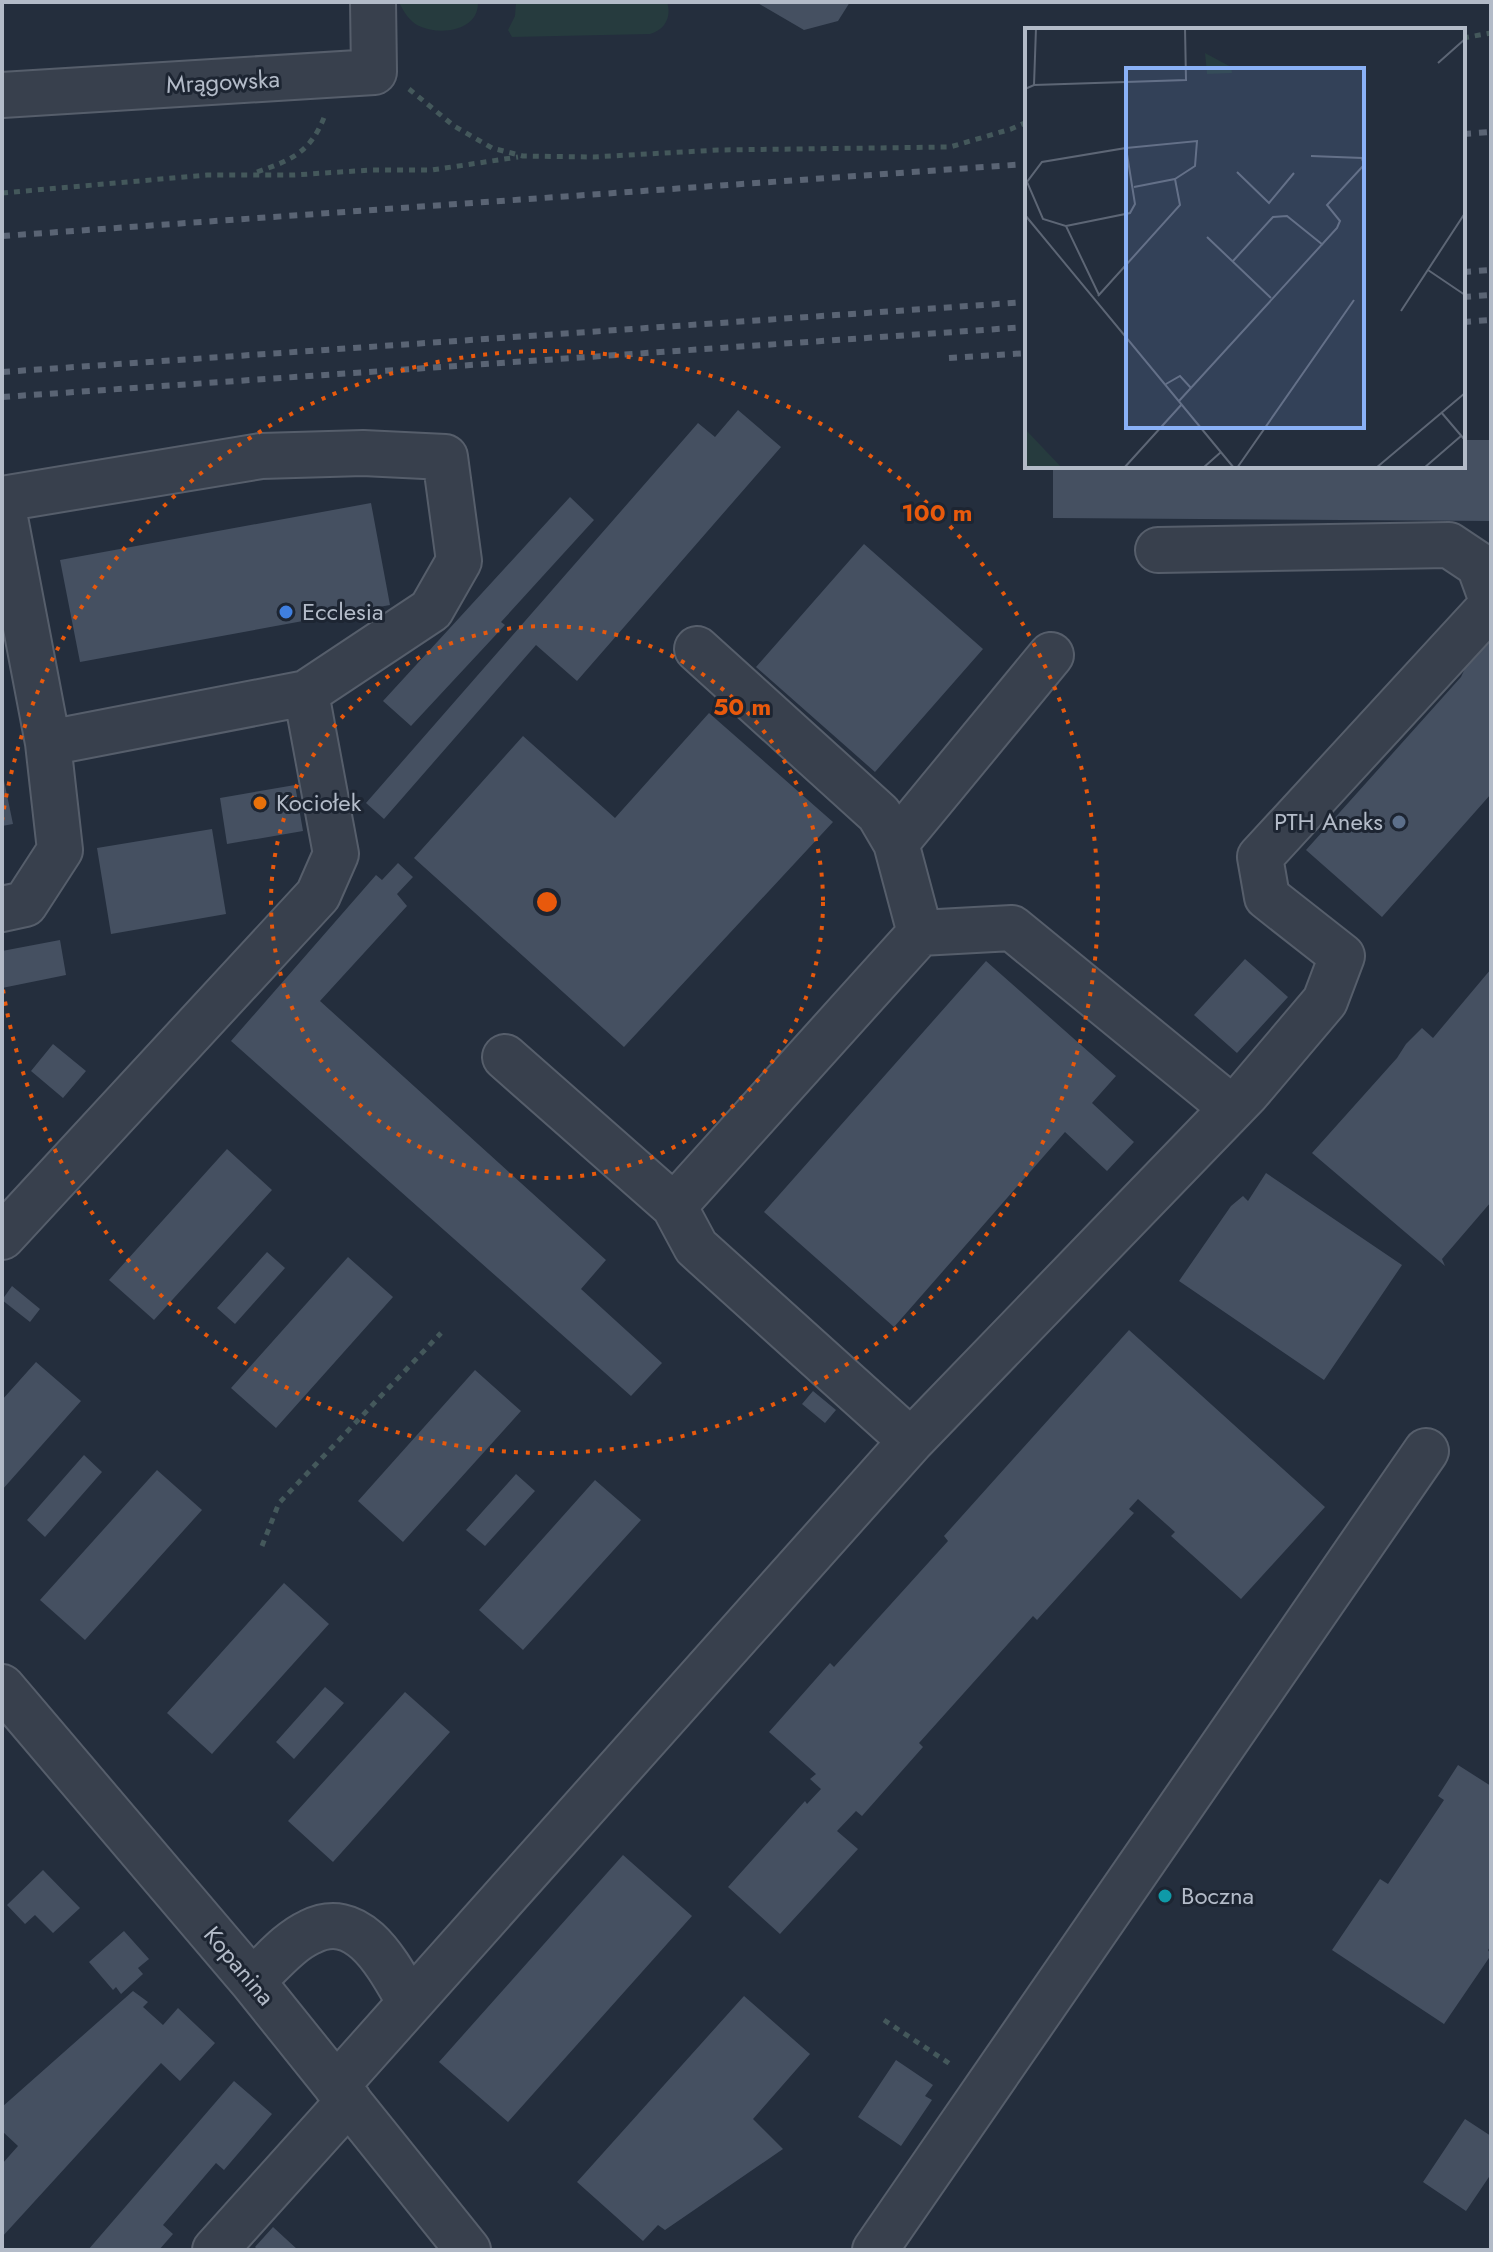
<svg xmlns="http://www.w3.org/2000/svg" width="1493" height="2252" font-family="Jost,sans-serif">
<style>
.green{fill:#263b3e}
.building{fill:#455061}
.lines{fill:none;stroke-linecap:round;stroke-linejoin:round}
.minor-casing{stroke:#565e6b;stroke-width:48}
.path{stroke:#44585b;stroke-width:5;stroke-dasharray:6 6;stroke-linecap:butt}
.minor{stroke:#38404d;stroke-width:44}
.rail{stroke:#5a6474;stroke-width:6;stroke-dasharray:8 8;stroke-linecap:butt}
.ring{fill:none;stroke:#e8590c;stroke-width:4;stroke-dasharray:4 8}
.shop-dot{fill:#3f7fe0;stroke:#1d2532;stroke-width:3}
.food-dot{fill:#e8710a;stroke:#1d2532;stroke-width:3}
.service-dot{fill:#5c6f8a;stroke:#1d2532;stroke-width:3}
.culture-dot{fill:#0f9aa8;stroke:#1d2532;stroke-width:3}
.labels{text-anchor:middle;stroke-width:6;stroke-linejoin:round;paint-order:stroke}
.street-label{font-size:24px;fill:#b3bbc8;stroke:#1d2532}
.poi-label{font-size:24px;fill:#b3bbc8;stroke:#1d2532;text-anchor:start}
.inset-road{fill:none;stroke:#5d6675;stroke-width:2}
.view{fill:#8ab1f7;fill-opacity:0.15;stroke:#8ab1f7;stroke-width:4}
.inset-edge{fill:none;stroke:#b3bbc8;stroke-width:4}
.centre{fill:#e8590c;stroke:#1d2532;stroke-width:4}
.ring-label{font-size:24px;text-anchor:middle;font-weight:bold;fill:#e8590c;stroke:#1d2532;stroke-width:6;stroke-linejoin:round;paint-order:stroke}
</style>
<rect width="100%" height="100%" fill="#242e3d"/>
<!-- green -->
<path class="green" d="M399 2H478C479 31 441 36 419 26 410 22 403 11 399 2Z
M516 2H667C672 17 665 30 650 34L512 37 508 30 515 16Z"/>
<!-- building -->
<path class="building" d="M756 2H850L838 21 804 30Z
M738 410 781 447 577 681 536 645 384 819 366 803 698 423 715 437Z
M1463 440H1491V521L1053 518V466H1463Z
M570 497 594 520 501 622 505 625 411 726 383 701Z
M371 503 390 605 80 662 60 560Z
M864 544 983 649 875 772 756 667Z
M1491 627V794L1382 917 1306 850 1461 677 1478 641Z
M709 713 833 822 624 1047 414 858 523 736 615 818Z
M2 771 13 824 2 826Z
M295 785 303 831 227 844 220 798Z
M212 829 226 914 111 934 97 848Z
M398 863 413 877 397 894 407 906 320 1001 606 1260 581 1289 662 1363 631 1396 231 1041 376 875 382 880Z
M60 940 66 975 2 988V951Z
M1245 959 1288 997 1237 1053 1194 1015Z
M986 961 1116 1076 1092 1103 1134 1142 1107 1171 1065 1132 894 1327 764 1212Z
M1491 969V1202L1442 1259 1445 1266 1312 1153 1397 1058 1406 1044 1422 1028 1433 1038Z
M53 1044 86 1071 63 1098 31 1071Z
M227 1149 272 1190 154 1320 109 1280Z
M1266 1173 1402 1265 1324 1380 1179 1281 1231 1206 1243 1196 1248 1201Z
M267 1252 285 1268 235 1324 217 1308Z
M348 1257 393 1297 276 1428 231 1388Z
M12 1286 40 1309 30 1322 2 1300Z
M1129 1330 1325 1507 1241 1599 1171 1536 1175 1532 1138 1499 1129 1509 1134 1513 1037 1620 1033 1616 919 1743 923 1747 862 1816 856 1811 837 1831 858 1849 780 1934 728 1887 805 1801 807 1804 821 1789 810 1779 816 1774 769 1732 830 1663 834 1667 948 1541 944 1536Z
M36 1362 81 1401 2 1490V1400Z
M475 1370 521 1411 403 1542 358 1501Z
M813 1391 836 1410 825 1423 802 1404Z
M84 1455 102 1472 45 1537 27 1520Z
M157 1470 202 1510 85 1640 40 1600Z
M516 1474 535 1491 485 1546 466 1530Z
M595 1480 641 1520 523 1650 479 1610Z
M284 1583 329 1624 212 1754 167 1713Z
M325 1687 344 1703 294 1759 276 1742Z
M405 1692 450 1732 333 1862 288 1821Z
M1458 1765 1491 1786V1946L1488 1950 1491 1955 1444 2024 1332 1950 1380 1879 1388 1884 1444 1800 1438 1796Z
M623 1855 692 1916 508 2122 439 2062Z
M43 1870 80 1908 53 1933 35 1915 25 1924 7 1905Z
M124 1931 149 1959 138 1968 143 1974 121 1994 116 1987 113 1990 89 1962Z
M133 1991 148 2002 143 2007 163 2025 178 2008 215 2043 180 2081 161 2063 2 2237V2164L18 2146 2 2131V2107Z
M744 1996 810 2054 753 2119 783 2149 665 2230 658 2225 643 2241 577 2182Z
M896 2060 933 2085 925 2096 932 2100 901 2146 858 2117Z
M234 2081 272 2114 224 2170 216 2163 163 2225 173 2234 159 2250H88Z
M1465 2119 1491 2136V2174L1466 2211 1423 2182Z
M273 2227 298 2250H258L255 2247Z"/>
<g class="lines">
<defs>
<path id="minor" d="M2 95 374 72 373 2
M2 499 261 456 363 453 445 457 459 561 431 610 306 693
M2 502 48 743 60 850 25 904 2 909
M1158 550 1449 545 1479 565 1491 598
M697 649 879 814 896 843 1051 655
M896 843 920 933
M505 1057 674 1206 696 1247 911 1441
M674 1206 920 933 1012 928 1232 1108
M2 1237 318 895 336 854 306 693 48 743
M2 1687 252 1981 468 2250
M252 1981C270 1965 288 1942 310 1932 360 1907 389 1967 410 2003
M336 2086 911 1441 1247 1093 1325 1001 1342 956 1267 897 1260 857 1491 606
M215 2250 349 2101
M875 2250 1426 1451"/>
</defs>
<!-- minor casing -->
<use href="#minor" class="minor-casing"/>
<!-- path -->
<path class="path" d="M1463 38 1491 33
M409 89 454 126 492 148 523 156 593 157 718 150 950 147 1011 129 1027 122
M257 172C292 160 311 152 325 115
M2 193 207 175H294L371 170H432L518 157
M262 1546 279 1503 441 1333
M884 2020 953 2066"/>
<!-- minor -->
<use href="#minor" class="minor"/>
<!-- rail -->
<path class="rail" d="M1463 134 1491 132
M2 236 1027 164
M1463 272 1491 270
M1463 297 1491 295
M1463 322 1491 320
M949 358 1027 353
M2 372 1027 302
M2 397 1027 327"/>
</g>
<!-- distance rings -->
<g class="ring">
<circle cx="547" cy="902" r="276"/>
<path d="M2 821A551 551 0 1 1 2 983"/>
</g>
<!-- markers -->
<circle class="shop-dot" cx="286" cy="612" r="8"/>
<circle class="food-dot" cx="260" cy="803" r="8"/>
<circle class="service-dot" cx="1399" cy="822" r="8"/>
<circle class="culture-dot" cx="1165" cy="1896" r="8"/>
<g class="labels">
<!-- street labels -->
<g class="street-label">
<text transform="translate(223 82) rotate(-3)" y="8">Mrągowska</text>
<text transform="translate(239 1966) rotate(50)" y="8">Kopanina</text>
</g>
<!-- poi labels -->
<g class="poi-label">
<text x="302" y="620">Ecclesia</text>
<text x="276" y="811">Kociołek</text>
<text x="1383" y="830" text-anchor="end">PTH Aneks</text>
<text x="1181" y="1904">Boczna</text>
</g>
</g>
<!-- overview -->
<g transform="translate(1025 28)">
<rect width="440" height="440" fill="#242e3d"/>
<path d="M180 25 206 39 207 45 182 46ZM0 401 37 440H0Z" fill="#263b3e"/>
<path class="inset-road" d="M413 35 440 11M9 57 11 0M0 61 9 57 161 52 160 0M101 120 172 113 170 138 150 151M212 144 244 175 269 145M0 187 209 440M41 198 105 185 110 176 101 120 17 134 2 154 18 191 41 198 74 267M182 209 246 270M208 233 248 189 262 188 298 217M403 242 440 267M73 268 155 177 150 151 109 159M376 283 440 185M141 356 155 348 166 360M154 373 312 200 315 193 302 177 339 137 337 130 286 128M416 384 439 411M99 440 157 376M178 440 196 424M212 440 329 272M351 440 440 365M399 440 436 408"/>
<path class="view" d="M101 40H339V400H101Z"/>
<rect width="440" height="440" class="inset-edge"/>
</g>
<circle cx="547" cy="902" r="12" class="centre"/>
<g class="ring-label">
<text x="937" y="521">100 m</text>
<text x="742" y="715">50 m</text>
</g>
<!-- border -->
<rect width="1493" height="2252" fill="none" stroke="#b3bbc8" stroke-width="8"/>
</svg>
